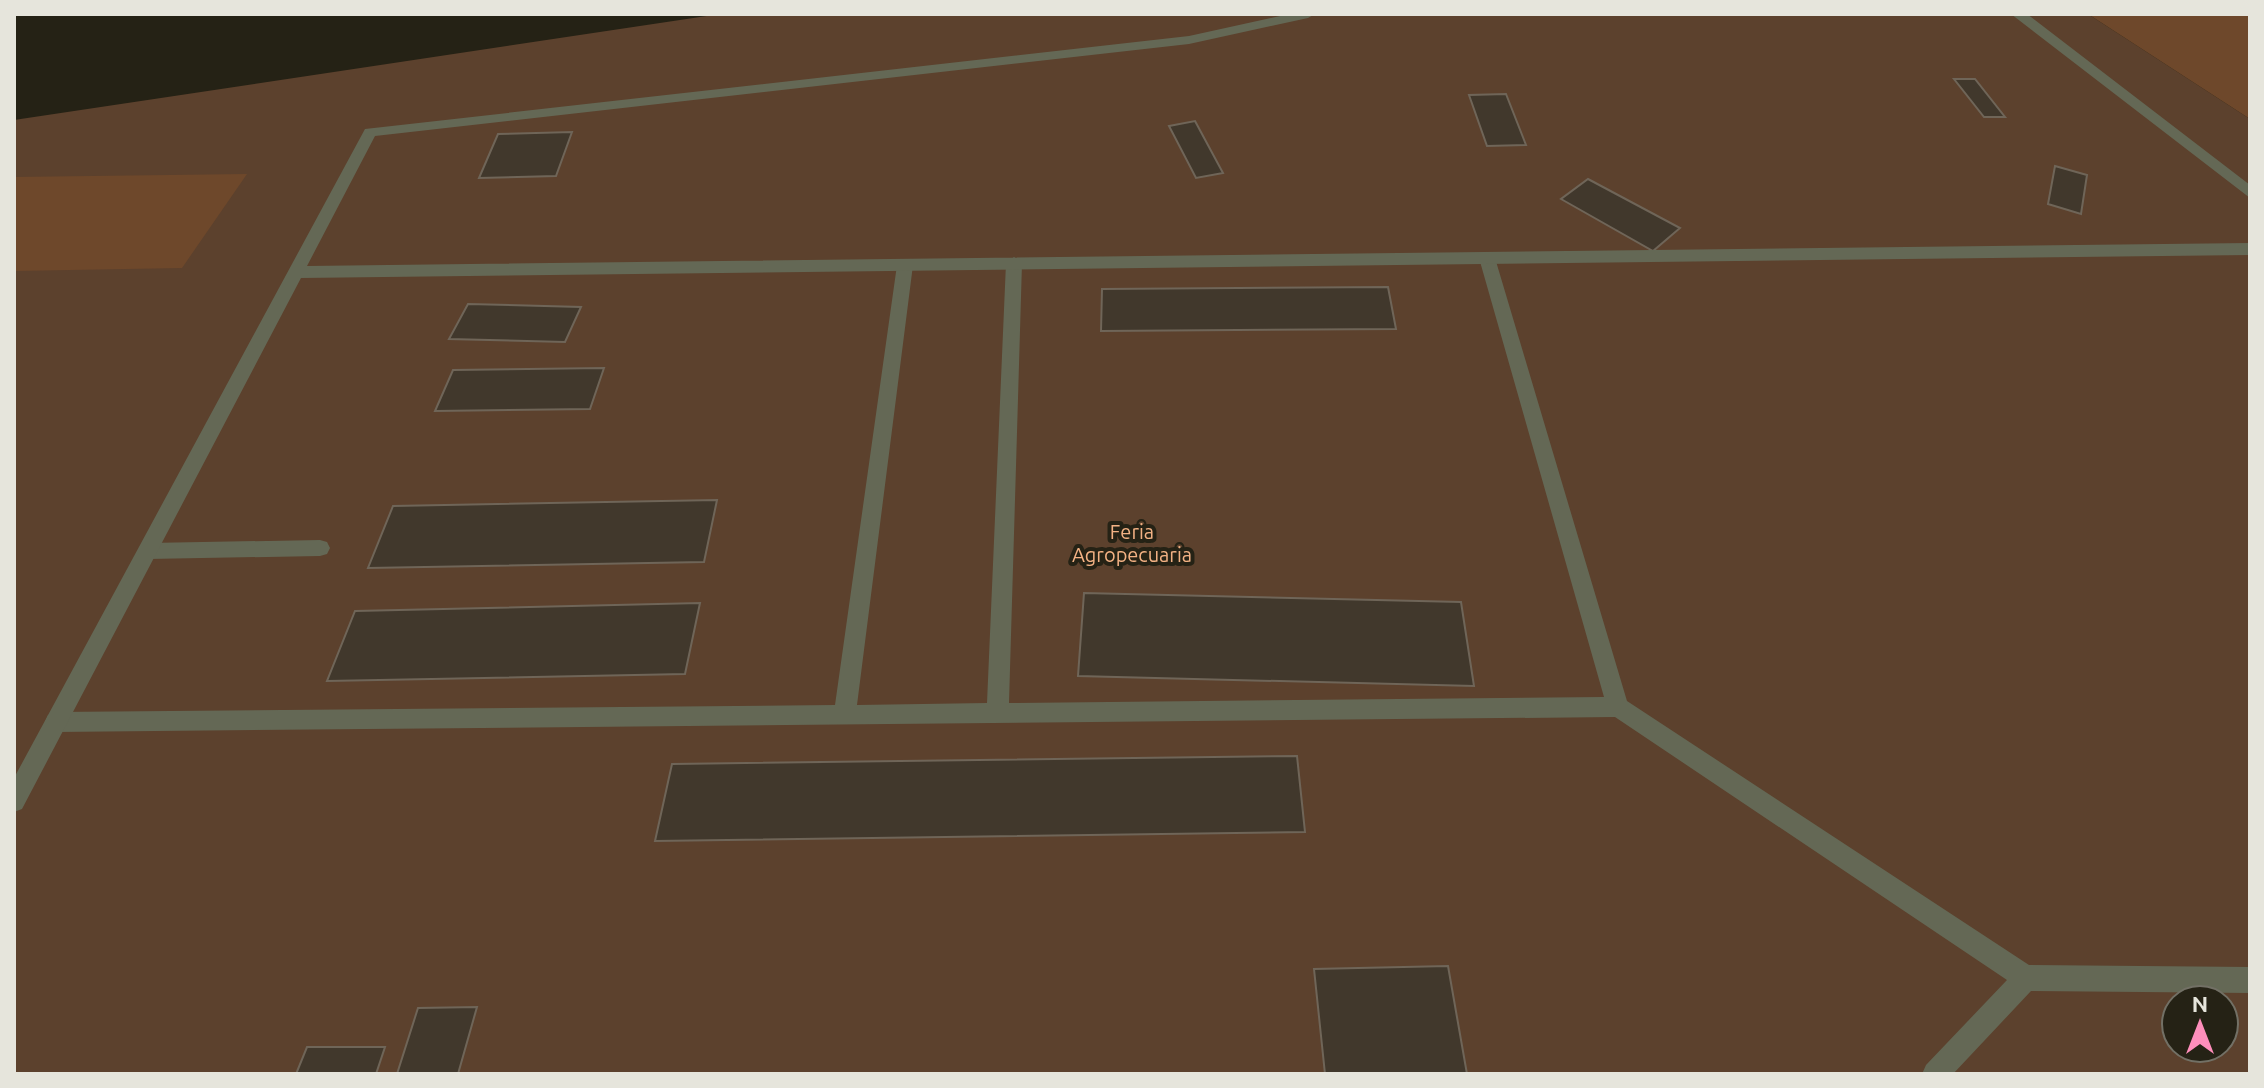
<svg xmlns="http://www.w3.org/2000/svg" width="2264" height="1088" font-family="Ubuntu,sans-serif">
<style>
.green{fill:#5c412d;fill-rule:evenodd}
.forest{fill:#6e482b}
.building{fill:#41382c;stroke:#6f6558;stroke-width:2}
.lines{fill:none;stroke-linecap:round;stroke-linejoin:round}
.service{fill:#646855;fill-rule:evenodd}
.minor{fill:#646855;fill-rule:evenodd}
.labels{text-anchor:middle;stroke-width:8;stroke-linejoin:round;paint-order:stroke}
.park-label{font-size:20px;fill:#f3b284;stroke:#252215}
</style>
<rect width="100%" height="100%" fill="#252215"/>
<!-- green -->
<path class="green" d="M720 14H2088L2250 119V1074H14V120ZM2176 1000H2224V1048H2176Z"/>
<!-- forest -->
<path class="forest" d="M2088 14H2250V119Z
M247 174 182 268 14 271V177Z"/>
<!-- building -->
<path class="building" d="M1954 79H1975L2005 117H1984Z
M1506 94 1526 145 1487 146 1469 95Z
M1195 121 1223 173 1196 178 1169 126Z
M572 132 556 176 479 178 498 134Z
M2055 166 2087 175 2081 214 2048 204Z
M1588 179 1680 228 1653 251 1561 199Z
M1388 287 1396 329 1101 331 1102 289Z
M468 304 581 307 565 342 449 339Z
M604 368 590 409 435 411 453 370Z
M717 500 704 562 368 568 393 506Z
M1084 593 1461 602 1474 686 1078 676Z
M700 603 685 674 327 681 355 611Z
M1297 756 1305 832 655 841 672 764Z
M1448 966 1467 1074H1325L1314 969Z
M477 1007 458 1074H397L418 1008Z
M307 1047H385L376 1074H296Z"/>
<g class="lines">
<!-- service -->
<path class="service" d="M1487 252 1495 258 1627 701 2029 965 2250 967V993L2031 991 1953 1074H1922L1926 1065 2007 980 1615 717 56 732 48 729 45 722 48 715 56 712 835 705 897 265 905 259 913 265 857 705 987 703 1006 263 1014 257 1022 263 1009 703 1604 697 1479 258Z
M320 540 327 542 330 548 327 554 320 556 148 559 141 557 138 551 141 545 148 543Z"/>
<!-- minor -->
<path class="minor" d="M1289 14H1315L1308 18 1189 44 375 136 307 266 2250 243V255L301 278 22 809 14 812V778L365 129 1189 36Z
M2011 14H2027L2250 185V198Z"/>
</g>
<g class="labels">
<!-- park labels -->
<g class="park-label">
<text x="1132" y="539">Feria<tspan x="1132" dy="23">Agropecuaria</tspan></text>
</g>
</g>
<!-- border -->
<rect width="2264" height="1088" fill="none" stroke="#e6e5dc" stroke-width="32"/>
<!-- north arrow -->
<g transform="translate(2200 1024)"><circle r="38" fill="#252215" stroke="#727065" stroke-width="2"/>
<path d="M0-6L14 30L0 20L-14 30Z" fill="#fe8ebb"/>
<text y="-12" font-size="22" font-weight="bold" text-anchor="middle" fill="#e6e5dc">N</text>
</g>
</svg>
